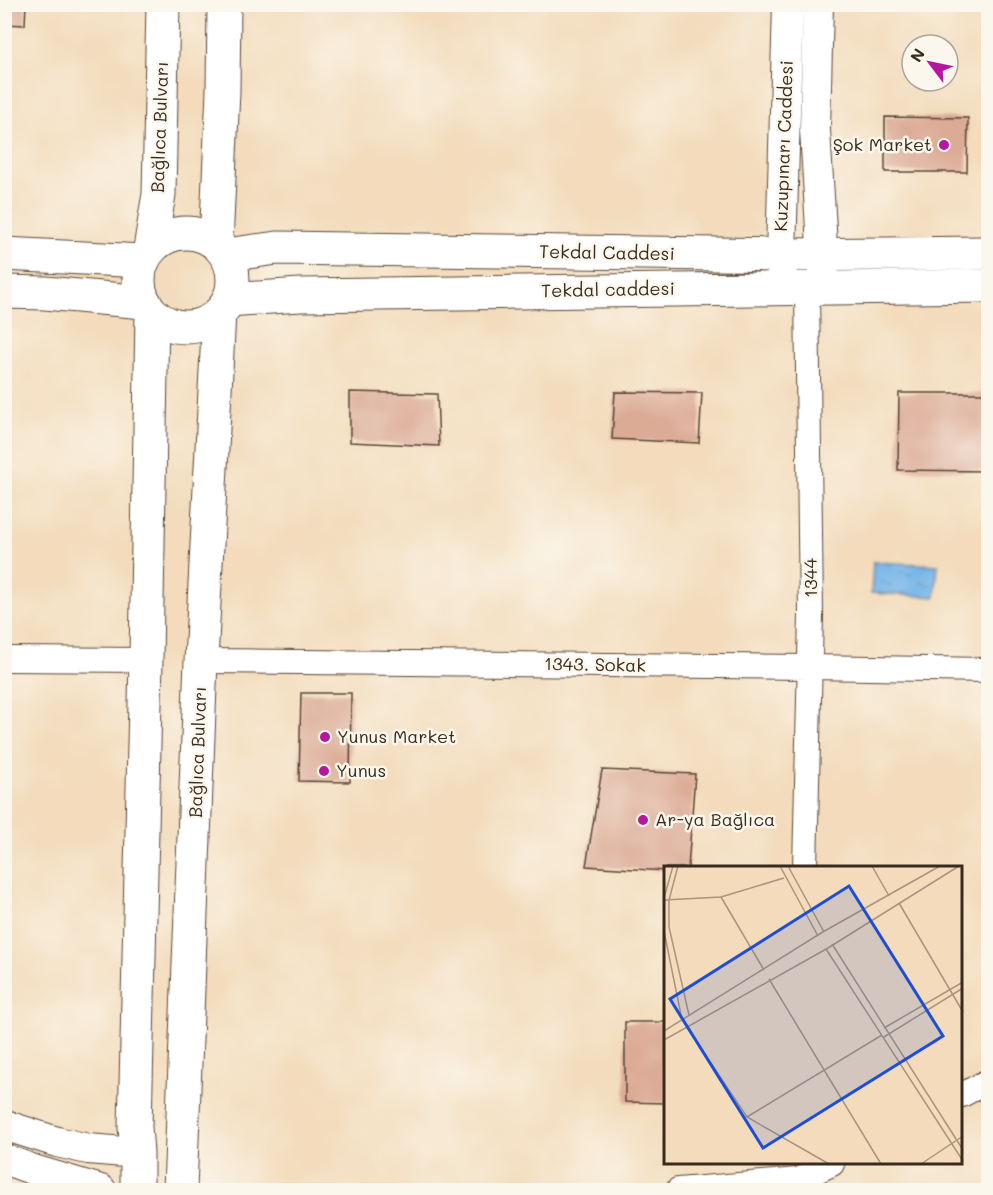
<svg xmlns="http://www.w3.org/2000/svg" width="993" height="1195" font-family="Mali,sans-serif">
<style>
.water{fill:url(#water-ripples);stroke:#587084;stroke-width:1.5}
.building{fill:#dcab96}
.lines{fill:none;stroke-linecap:round;stroke-linejoin:round}
.minor-casing{stroke:#574536;stroke-width:26}
.tertiary-casing{stroke:#574536;stroke-width:32}
.secondary-casing{stroke:#574536;stroke-width:35}
.primary-casing{stroke:#574536;stroke-width:35}
.minor{stroke:#fff;stroke-width:24}
.tertiary{stroke:#fff;stroke-width:30}
.secondary{stroke:#fff;stroke-width:33}
.primary{stroke:#fff;stroke-width:33}
.poi-dot{fill:#b5179e;stroke:#fbf7ec;stroke-width:2}
.labels{text-anchor:middle;stroke-width:5;stroke-linejoin:round;paint-order:stroke}
.street-label{font-size:18px;fill:#3b2a1e;stroke:#fbf7ec}
.poi-label{font-size:18px;fill:#3b2a1e;stroke:#fbf7ec;text-anchor:start}
.inset-road{fill:none;stroke:#a9947c;stroke-width:1.5}
.view{fill:#1d4ed8;fill-opacity:0.15;stroke:#1d4ed8;stroke-width:3}
.inset-edge{fill:none;stroke:#3b2a1e;stroke-width:3}
</style>
<defs>
<pattern id="water-ripples" width="26" height="14" patternUnits="userSpaceOnUse" patternTransform="scale(1.5)"><rect width="26" height="14" fill="#75b5e9"/><path d="M2 4q2-2 4 0t4 0M15 11q2-2 4 0t4 0" fill="none" stroke="#6193bc"/></pattern>
</defs>
<rect width="100%" height="100%" fill="#fbf7ec"/>
<filter id="ink" filterUnits="userSpaceOnUse"><feTurbulence type="fractalNoise" baseFrequency=".0167" numOctaves="2"/><feDisplacementMap in="SourceGraphic" scale="12" xChannelSelector="R" yChannelSelector="G"/><feConvolveMatrix kernelMatrix="1 2 1 2 8 2 1 2 1" color-interpolation-filters="sRGB"/></filter>
<filter id="wash" filterUnits="userSpaceOnUse"><feTurbulence type="fractalNoise" baseFrequency=".008" numOctaves="4" result="noise"/><feDisplacementMap in="SourceGraphic" scale="24" xChannelSelector="R" yChannelSelector="G"/><feGaussianBlur stdDeviation="1.35" result="paint"/><feColorMatrix in="noise" values="0 0 0 0 0 0 0 0 0 0 0 0 0 0 0 0 0 1.4 0 .05"/><feComposite in="paint" operator="in"/></filter>
<g filter="url(#wash)">
<rect width="100%" height="100%" fill="#f3dbbb"/>
<!-- water -->
<path class="water" d="M873 562 938 565 935 597 871 593Z"/>
<g id="blocks">
<!-- building -->
<path class="building" d="M4 4H26L25 25 4 24Z
M885 117 968 118 967 172H885Z
M350 392 437 394 439 446 350 442Z
M615 392 702 393 699 443 612 439Z
M899 393H988V471L898 470Z
M301 693H351L350 782 299 781Z
M602 770 695 774 688 868H666V871L586 866Z
M625 1022H666V1103L625 1102Z"/>
</g>
</g>
<g filter="url(#ink)">
<use href="#blocks" fill-opacity="0" stroke="#574536" stroke-width="1.5"/>
<g class="lines">
<defs>
<path id="minor" d="M4 659 146 660
M201 661 810 667 988 670
M805 868 811 615 807 288
M962 1095 988 1081
M678 1190 798 1180 832 1164"/>
<path id="tertiary" d="M818 4 815 130 824 279
M782 280 781 255 788 4
M4 1125 57 1142 88 1149 137 1153
M4 1159 34 1170 101 1190"/>
<path id="secondary" d="M4 254 143 261
M226 255 277 248 781 255 988 253
M4 292 45 293 144 302
M228 300 300 295 988 286"/>
<path id="primary" d="M139 280a47 47 0 1 1 94 0a47 47 0 1 1-94 0Z
M216 244 223 91 224 4
M150 249 159 194 163 4
M137 1190V1153L135 1127 146 660 152 313
M180 1190 201 661 219 313"/>
</defs>
<!-- minor casing -->
<use href="#minor" class="minor-casing"/>
<!-- tertiary casing -->
<use href="#tertiary" class="tertiary-casing"/>
<!-- secondary casing -->
<use href="#secondary" class="secondary-casing"/>
<!-- primary casing -->
<use href="#primary" class="primary-casing"/>
<!-- minor -->
<use href="#minor" class="minor"/>
<!-- tertiary -->
<use href="#tertiary" class="tertiary"/>
<!-- secondary -->
<use href="#secondary" class="secondary"/>
<!-- primary -->
<use href="#primary" class="primary"/>
</g>
</g>
<!-- markers -->
<g class="poi-dot">
<circle cx="944" cy="145" r="6"/>
<circle cx="325" cy="737" r="6"/>
<circle cx="324" cy="771" r="6"/>
<circle cx="643" cy="820" r="6"/>
</g>
<g class="labels">
<!-- street labels -->
<g class="street-label">
<text transform="translate(160 127) rotate(-88)" y="6">Bağlıca Bulvarı</text>
<text transform="translate(784 146) rotate(-88)" y="6">Kuzupınarı Caddesi</text>
<text transform="translate(607 253) rotate(1)" y="6">Tekdal Caddesi</text>
<text transform="translate(608 290) rotate(-1)" y="6">Tekdal caddesi</text>
<text transform="translate(811 578) rotate(-91)" y="6">1344</text>
<text transform="translate(595 665) rotate(1)" y="6">1343. Sokak</text>
<text transform="translate(198 752) rotate(-88)" y="6">Bağlıca Bulvarı</text>
</g>
<!-- poi labels -->
<g class="poi-label">
<text x="932" y="151" text-anchor="end">Şok Market</text>
<text x="337" y="743">Yunus Market</text>
<text x="336" y="777">Yunus</text>
<text x="655" y="826">Ar-ya Bağlıca</text>
</g>
</g>
<!-- overview -->
<g transform="translate(664 866)">
<rect width="298" height="298" fill="#f3dbbb"/>
<path class="inset-road" d="M14 0 5 34V61L25 149M116 0 154 70M124 0 160 66M208 0 225 30M57 31 100 104M0 32 9 0M0 34 57 31 120 12M235 37 299 146M0 65 18 154M168 78 299 284M162 83 299 295M105 113 217 298M22 160 83 251 165 298M220 162 299 116M0 165 157 67 276 0M220 171 299 122M0 174 164 82 295 0M83 251 218 169M257 298 299 270"/>
<path class="view" d="M185 20 279 170 99 282 6 133Z"/>
<rect width="298" height="298" class="inset-edge"/>
</g>
<!-- margin -->
<rect width="993" height="1195" fill="none" stroke="#fbf7ec" stroke-width="24"/>
<!-- north arrow -->
<g transform="translate(930 63) rotate(302)"><circle r="28" fill="#fbf7ec" stroke="#aea59a" stroke-width="1.5"/>
<path d="M0-4.5L10 22L0 15L-10 22Z" fill="#b5179e"/>
<text y="-9" font-size="16" font-weight="bold" text-anchor="middle" fill="#3b2a1e">N</text>
</g>
</svg>
